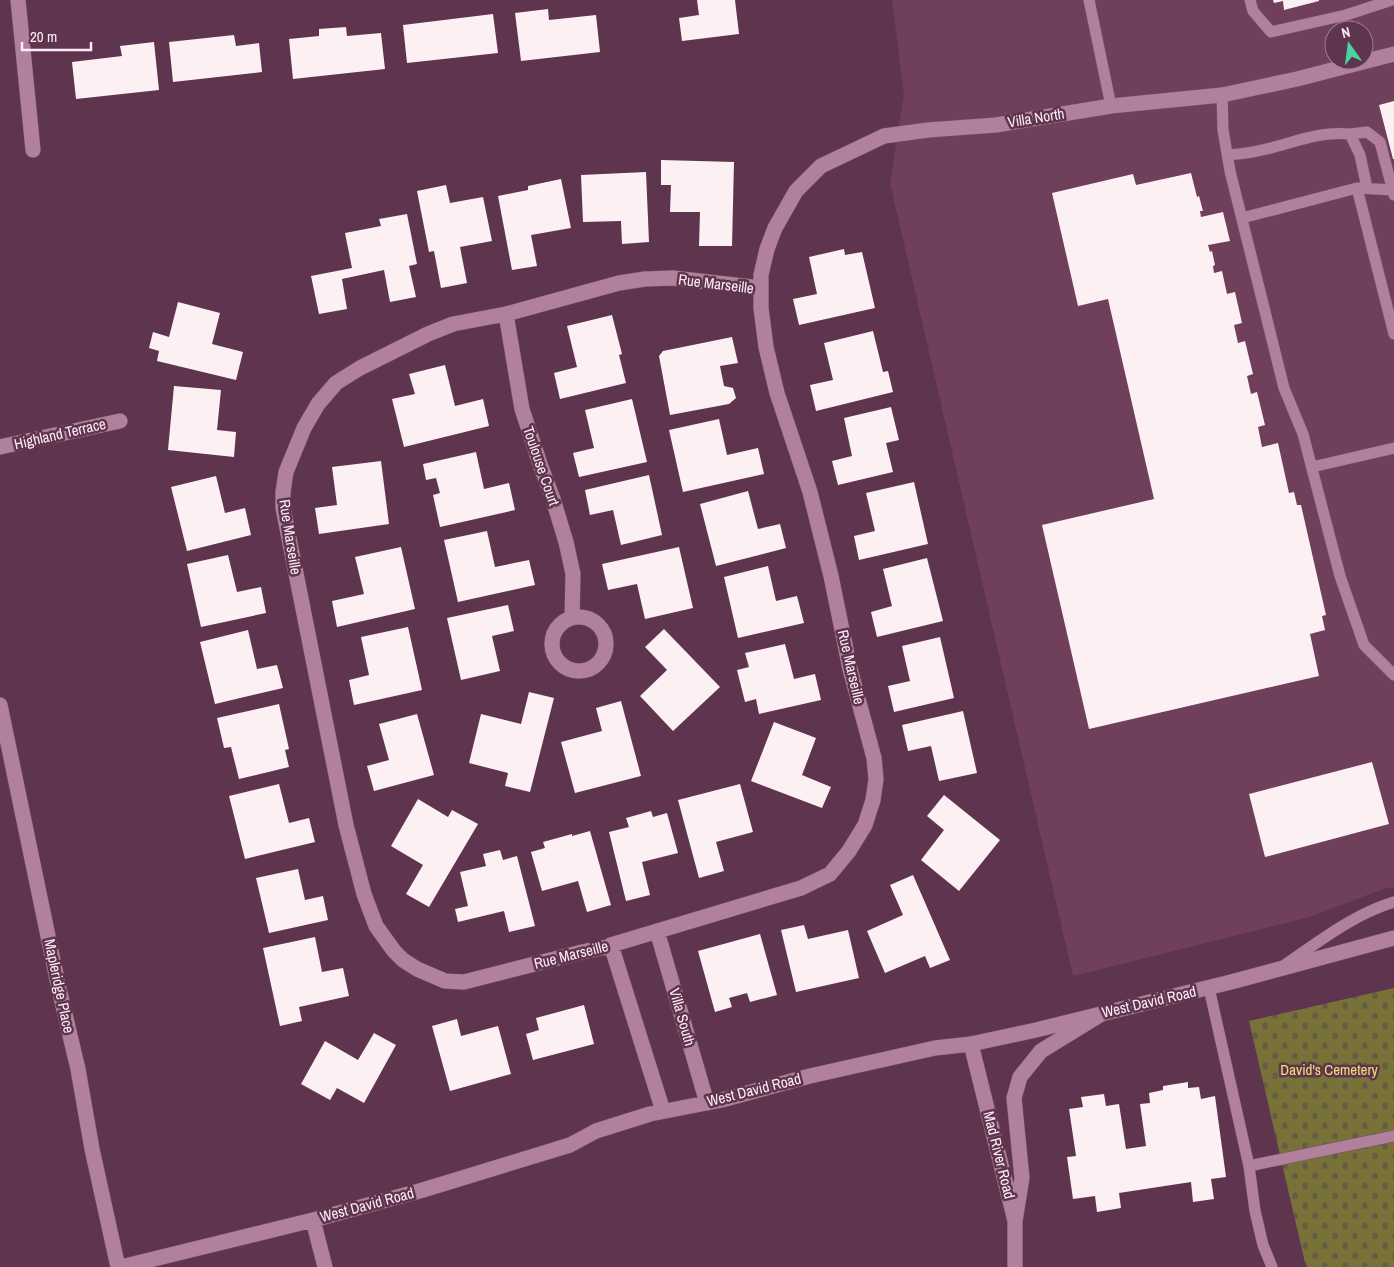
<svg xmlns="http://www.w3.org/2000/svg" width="1394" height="1267" font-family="'Archivo Narrow',sans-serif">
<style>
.built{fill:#6f3f5c;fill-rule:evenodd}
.cemetery{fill:url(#cemetery-stones)}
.building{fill:#fdf0f3}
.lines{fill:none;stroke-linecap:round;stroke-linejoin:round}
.service-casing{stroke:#735166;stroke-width:12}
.minor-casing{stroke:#735166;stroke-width:16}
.tertiary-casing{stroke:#735166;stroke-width:16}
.service{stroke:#b0809c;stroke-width:11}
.minor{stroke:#b0809c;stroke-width:15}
.tertiary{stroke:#b0809c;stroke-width:15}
.labels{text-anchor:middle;stroke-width:5;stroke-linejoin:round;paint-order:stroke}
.street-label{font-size:15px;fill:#fdecf5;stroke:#5f344e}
.park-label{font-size:15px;fill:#ece171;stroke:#5f344e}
</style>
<defs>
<pattern id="cemetery-stones" width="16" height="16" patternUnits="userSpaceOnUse" patternTransform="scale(1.25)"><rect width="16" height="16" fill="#787239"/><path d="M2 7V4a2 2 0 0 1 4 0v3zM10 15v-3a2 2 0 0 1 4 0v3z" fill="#625c42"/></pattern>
</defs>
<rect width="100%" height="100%" fill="#5f344e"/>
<!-- built -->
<path class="built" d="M892 0H1394V887L1383 889 1310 917 1073 976 890 183 904 95ZM1334 30H1364V60H1334Z"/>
<!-- cemetery -->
<path class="cemetery" d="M1394 988V1267H1306L1249 1021Z"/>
<!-- building -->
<path class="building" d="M697 0H735L739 34 682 41 679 18 699 15Z
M1273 0H1319V1L1284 10 1283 1 1274 3Z
M548 9 549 20 596 15 600 52 521 61 515 13Z
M493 14 498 53 407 63 403 25Z
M346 27 347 36 381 33 385 69 293 79 289 39 319 36V29Z
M234 35 236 46 259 43 262 72 173 82 169 42Z
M154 42 159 90 76 99 72 62 122 56 120 46Z
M1394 101V159H1393L1379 105Z
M661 160 734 162 732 246H699L700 212H670L671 185H661Z
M646 172 649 242 622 244 621 221 583 222 581 175Z
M1191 173 1197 197 1199 196 1203 211H1200L1201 217 1223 212 1230 241 1208 245 1210 252 1212 251 1215 265 1213 266 1214 273 1222 271 1227 294 1235 292 1242 323 1234 325 1238 343 1245 341 1253 374 1247 376 1251 394 1257 392 1265 425 1258 427 1262 447 1278 443 1289 493 1294 492 1297 505H1301L1326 615 1322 616 1325 630 1310 634 1319 676 1089 729 1042 525 1154 499 1108 299 1078 306 1052 193 1133 174 1136 185Z
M561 179 571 228 531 235 537 266 512 270 498 196 528 190V186Z
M446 185 450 203 483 197 492 241 460 247 467 283 441 288 434 251 429 252 417 191Z
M407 214 417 264 409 266 416 297 390 302 384 270 342 279 347 309 319 314 311 276 352 268 345 233 381 226 379 219Z
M844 249 845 255 862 252 875 308 799 325 793 299 817 294 809 257Z
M178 302 220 313 212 344 243 352 236 380 157 361 159 351 149 348 153 332 169 337Z
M612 315 622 354 619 355 626 383 560 399 554 373 577 367 567 326Z
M873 331 883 372 888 371 893 392 816 411 810 385 833 380 824 343Z
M732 337 738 363 720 366 724 386 733 388 736 398 729 404 670 415 659 356 663 351Z
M445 365 455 406 483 399 489 426 404 447 392 399 415 394 409 374Z
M174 386 221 390 217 430 236 432 234 457 168 450Z
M632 399 647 462 579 477 573 453 594 448 585 410Z
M891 407 899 440 886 443 893 472 838 485 832 461 852 456 844 418Z
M719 419 727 455 758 448 764 474 683 492 669 430Z
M476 452 484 489 509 483 515 510 440 527 433 495 440 493 436 478 426 480 423 464Z
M381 461 389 524 319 534 315 508 337 505 332 467Z
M649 475 662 535 621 545 613 510 590 515 585 490Z
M216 476 225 513 245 508 251 535 187 551 171 487Z
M914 482 928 544 859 560 854 536 875 531 866 493Z
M748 491 758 529 780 524 786 548 716 566 700 504Z
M487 531 495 567 529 560 535 585 458 602 444 540Z
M401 547 415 609 337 627 332 601 364 594 355 557Z
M679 547 693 608 645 619 637 584 608 590 602 564Z
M228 555 237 592 261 587 266 613 201 627 187 564Z
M927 558 943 621 877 637 871 612 892 606 883 569Z
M768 566 776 601 797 596 804 623 738 638 724 577Z
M508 605 514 631 492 636 500 671 461 680 447 618Z
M408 627 422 690 354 705 349 680 369 675 361 637Z
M664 629 720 687 673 731 640 696 667 670 645 647Z
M248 630 257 669 277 665 283 688 215 704 200 642Z
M940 637 954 698 894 712 888 686 910 681 902 646Z
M785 644 794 679 815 674 821 700 759 714 756 699 745 702 737 670 749 667 745 653Z
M529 692 554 698 530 792 505 786 508 773 469 763 481 714 521 724Z
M621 701 641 776 575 793 561 742 602 731 596 708Z
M279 704 289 749 285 750 289 767 239 779 231 747 224 748 217 718Z
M963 711 977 773 939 781 931 746 908 751 902 725Z
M417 714 434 775 374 791 367 766 389 760 379 724Z
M774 722 816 738 802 775 831 787 822 808 751 781Z
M1372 762 1389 824 1265 857 1249 794Z
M279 784 289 823 309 818 315 842 245 859 229 796Z
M740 784 753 832 716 842 724 871 699 878 678 800Z
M944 795 1000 840 959 891 921 860 944 830 927 816Z
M418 799 448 817 452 810 478 824 429 907 406 894 423 865 391 846Z
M651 811 653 817 667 813 678 853 642 862 650 895 626 901 609 832 629 827 626 818Z
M590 831 611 905 587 912 578 881 542 891 531 852 545 848 543 842 572 834V836Z
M500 850 503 860 517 856 535 926 509 932 504 911 458 922 455 909 468 906 460 872 486 866 483 854Z
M298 869 305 900 323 896 328 920 269 933 256 878Z
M913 875 950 960 930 968 925 956 885 973 867 931 903 915 890 885Z
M804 925 808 939 848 930 859 978 796 992 781 930Z
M760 934 777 995 750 1002 747 993 729 998 732 1007 715 1012 698 951Z
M315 937 322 972 343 968 349 996 299 1007 302 1021 280 1026 263 948Z
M584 1005 594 1044 533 1060 526 1034 539 1030 536 1018Z
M457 1019 461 1036 498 1026 511 1074 450 1091 432 1026Z
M374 1033 396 1045 364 1103 337 1088 330 1100 301 1084 325 1041 358 1060Z
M1188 1082V1088L1199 1087 1201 1099 1215 1096 1226 1177 1211 1179 1214 1199 1193 1202 1191 1182 1119 1193 1121 1208 1097 1212 1095 1196 1073 1199 1067 1157 1076 1156 1069 1109 1083 1107 1081 1097 1104 1094 1106 1106 1119 1104 1126 1149 1146 1146 1140 1104 1150 1103 1149 1093 1163 1090V1086Z"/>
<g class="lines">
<defs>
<path id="service" d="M1089 0 1111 106
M1250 0 1253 11 1271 32 1346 15 1392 0
M1222 95 1223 130 1230 171 1284 388 1303 434 1340 576 1364 645 1394 675
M1350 134 1367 132 1380 142 1394 195
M1228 155C1239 154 1251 153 1262 150 1294 143 1317 131 1350 134L1360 155 1367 188
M1357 188 1394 334
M1242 218 1357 188 1394 190
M1312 467 1394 448
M1286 964C1320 941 1354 914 1394 902
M1209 988 1249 1166 1255 1211 1263 1245 1272 1267
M1249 1166 1394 1136"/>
<path id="minor" d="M18 0 33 150
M761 288 673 278 645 279 619 283 506 314 453 324 428 334 360 368 336 383 318 404 304 428 286 472 283 492V508L346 825 364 894 376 926 394 951 403 960 417 969 445 981 464 982 582 952 611 946V945L801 888 830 874 849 851 865 825 873 800 876 779 874 758 850 669 831 576 810 492 777 393 766 347 761 308V275L767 249 775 228 796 191 821 166 884 136 928 130 996 125 1111 106 1222 95 1297 79 1394 54
M506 314 522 409 540 464 553 499 566 542 573 574 572 618
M0 447 120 421
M552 644a27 27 0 1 1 54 0a27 27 0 1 1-54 0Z
M0 705 59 989 78 1069 92 1149 118 1267
M657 931 707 1103
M611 945 663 1111
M313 1220 325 1267
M121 1267 313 1220 423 1190 570 1145 596 1131 650 1114 722 1100 810 1076 935 1048 971 1044 1036 1030 1231 982 1394 938"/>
<path id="tertiary" d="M971 1044 1015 1221V1267
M1015 1221 1022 1178 1014 1098 1020 1077 1041 1051 1103 1013"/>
</defs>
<!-- service casing -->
<use href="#service" class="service-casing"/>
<!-- minor casing -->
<use href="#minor" class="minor-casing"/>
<!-- tertiary casing -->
<use href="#tertiary" class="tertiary-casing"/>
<!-- service -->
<use href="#service" class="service"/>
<!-- minor -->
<use href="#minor" class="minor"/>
<!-- tertiary -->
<use href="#tertiary" class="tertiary"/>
</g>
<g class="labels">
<!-- street labels -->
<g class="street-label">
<text transform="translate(1036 118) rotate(-9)" y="5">Villa North</text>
<text transform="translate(716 284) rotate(7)" y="5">Rue Marseille</text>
<text transform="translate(60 434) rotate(-13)" y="5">Highland Terrace</text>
<text transform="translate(541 466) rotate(71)" y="5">Toulouse Court</text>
<text transform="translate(290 537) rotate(81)" y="5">Rue Marseille</text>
<text transform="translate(851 667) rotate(77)" y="5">Rue Marseille</text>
<text transform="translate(571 955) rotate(-14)" y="5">Rue Marseille</text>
<text transform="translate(59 986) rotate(78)" y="5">Mapleridge Place</text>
<text transform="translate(1149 1002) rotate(-13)" y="5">West David Road</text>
<text transform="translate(682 1017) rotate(74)" y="5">Villa South</text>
<text transform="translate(754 1090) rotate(-14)" y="5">West David Road</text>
<text transform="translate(999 1155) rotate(76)" y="5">Mad River Road</text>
<text transform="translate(367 1205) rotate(-15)" y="5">West David Road</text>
</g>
<!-- park labels -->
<g class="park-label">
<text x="1329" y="1075">David's Cemetery</text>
</g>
</g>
<!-- north arrow -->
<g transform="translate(1349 45) rotate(346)"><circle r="24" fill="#5f344e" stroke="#9e7e91"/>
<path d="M0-4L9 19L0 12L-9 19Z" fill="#47d49e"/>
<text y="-8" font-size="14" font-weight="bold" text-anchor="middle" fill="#fdecf5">N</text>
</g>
<!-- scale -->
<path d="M22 42v8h69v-8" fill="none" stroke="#fdecf5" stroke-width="2.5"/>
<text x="30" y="42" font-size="15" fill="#fdecf5" stroke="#5f344e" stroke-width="4" paint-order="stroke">20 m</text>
</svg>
